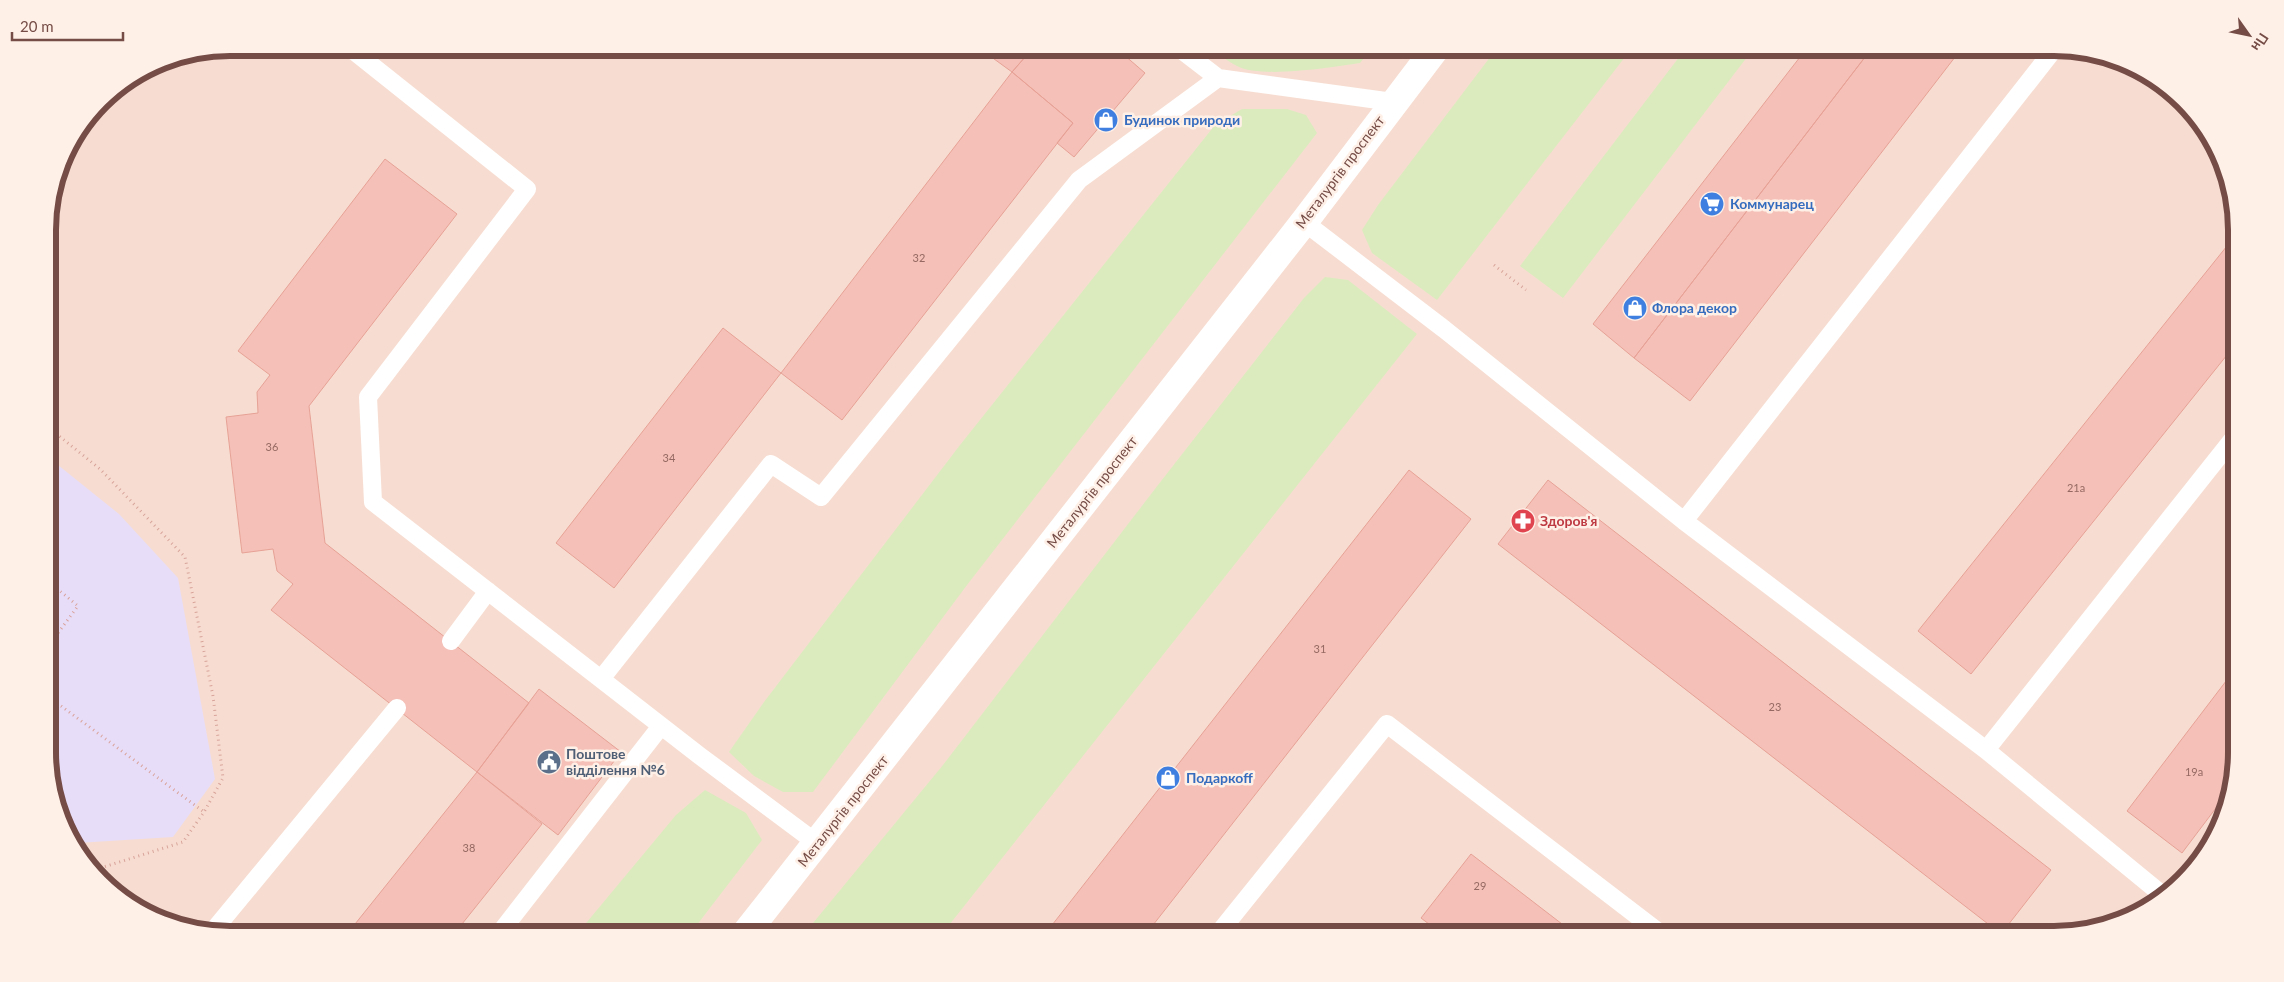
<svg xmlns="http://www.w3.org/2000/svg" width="2284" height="982" font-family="Lato,sans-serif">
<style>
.residential{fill:#f7ddd1}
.education{fill:#e8ddf9}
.green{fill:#dbebbe}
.building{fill:#f4c0b7;stroke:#e7a196}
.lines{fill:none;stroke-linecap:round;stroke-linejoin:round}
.path{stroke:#d8a39a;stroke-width:3;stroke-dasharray:1 4;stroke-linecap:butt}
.lane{stroke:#fff;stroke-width:18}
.secondary{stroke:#fff;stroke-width:28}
.labels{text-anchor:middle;stroke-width:5;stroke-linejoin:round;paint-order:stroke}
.number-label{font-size:11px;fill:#956962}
.shop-label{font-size:14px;font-weight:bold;fill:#366cbe;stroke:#fff0e7;text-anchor:start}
.street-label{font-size:14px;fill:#754c46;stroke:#fff0e7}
.health-label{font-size:14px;font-weight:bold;fill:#be3a42;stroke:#fff0e7;text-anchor:start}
.service-label{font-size:14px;font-weight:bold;fill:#4e5e75;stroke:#fff0e7;text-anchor:start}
.rim{fill:none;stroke:#754c46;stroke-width:6}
</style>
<rect width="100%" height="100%" fill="#fdebe0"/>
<!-- residential -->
<path class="residential" d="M230 48H2054L2123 61 2199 119 2222 160 2235 207 2236 752 2223 821 2199 863 2165 897 2113 925 2066 934H230L161 921 85 863 49 776 48 218 66 149 110 93 161 61Z"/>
<!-- education -->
<path class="education" d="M48 457 119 514 178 578 215 779 173 837 77 843 49 776Z"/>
<!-- green -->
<path class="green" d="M1212 48H1372L1360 63C1332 67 1262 79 1237 66 1228 62 1220 54 1212 48Z
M1497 48H1632L1437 300 1372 253 1362 230 1378 205Z
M1686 48H1754L1563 298 1520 266Z
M1242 109H1287L1306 115 1317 133 967 585 813 792H783L754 776 729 752 764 702 960 445 1215 125Z
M1325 277 1348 280 1417 334 942 934H804L943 765 1158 485 1304 298Z
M705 790 746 813 762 840 690 934H577L676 815Z"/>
<!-- building -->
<path class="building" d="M979 48H1033L1012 72Z
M1033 48H1116L1145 73 1074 157 1057 143 1073 123 1012 72Z
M1807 48H1872L1634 358 1593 324Z
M1872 48H1962L1690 401 1634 358Z
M1012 72 1073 123 842 420 781 373Z
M385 159 457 214 309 406 325 543 529 703 477 772 271 610 293 584 277 571 273 549 242 553 226 417 258 413 257 392 270 375 238 351Z
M2235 236V345L1971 674 1918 631Z
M723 328 781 373 614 588 556 543Z
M1409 470 1471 519 1146 934H1045Z
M1548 480 2051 870 2001 934 1498 544Z
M2236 668V752L2228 792 2182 853 2127 811Z
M539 689 621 752 558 835 477 772Z
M477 772 542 824 454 934H347Z
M1471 854 1575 934H1442L1421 918Z"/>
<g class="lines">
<!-- path -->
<path class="path" d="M1494 265 1526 290
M48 427 100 469 185 557 213 696 223 778 204 812 183 842 94 870
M49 582 78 606 49 645
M49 697 204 812"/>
<!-- lane -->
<path class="lane" d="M350 48 527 189 368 397 373 502 700 756 818 844
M1179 48 1218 78 1393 102
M1304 222 1444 329 1684 521 1986 750 2165 897
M1684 521 2055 48
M451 641 488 591
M601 679 771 464 821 497 1079 180 1218 78
M1986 750 2236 435
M213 931 397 708
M499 934 661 726
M1218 934 1387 724 1661 934"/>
<!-- secondary -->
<path class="secondary" d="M745 934 1304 222 1436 48"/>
</g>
<!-- icons -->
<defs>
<symbol id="shop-disc" viewBox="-11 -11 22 22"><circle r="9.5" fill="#3f7fe0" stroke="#fff0e7"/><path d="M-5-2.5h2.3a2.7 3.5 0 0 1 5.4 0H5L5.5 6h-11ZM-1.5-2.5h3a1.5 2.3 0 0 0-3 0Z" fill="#fff"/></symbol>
<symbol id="supermarket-disc" viewBox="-11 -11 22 22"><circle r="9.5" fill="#3f7fe0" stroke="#fff0e7"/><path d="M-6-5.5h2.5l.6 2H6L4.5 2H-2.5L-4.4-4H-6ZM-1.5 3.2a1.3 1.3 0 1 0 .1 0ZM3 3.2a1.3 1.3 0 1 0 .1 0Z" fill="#fff"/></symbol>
<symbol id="pharmacy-disc" viewBox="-11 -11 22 22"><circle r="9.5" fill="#e0444e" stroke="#fff0e7"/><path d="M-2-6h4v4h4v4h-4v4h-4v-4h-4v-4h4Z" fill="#fff"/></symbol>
<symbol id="civic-disc" viewBox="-11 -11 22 22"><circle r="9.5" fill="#5c6f8a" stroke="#fff0e7"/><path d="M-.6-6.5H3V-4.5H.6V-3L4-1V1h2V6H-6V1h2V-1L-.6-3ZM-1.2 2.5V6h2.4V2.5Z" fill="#fff"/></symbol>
</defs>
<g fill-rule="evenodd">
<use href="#shop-disc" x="1092" y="106" width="28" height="28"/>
<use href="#supermarket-disc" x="1698" y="190" width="28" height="28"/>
<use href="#shop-disc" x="1621" y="294" width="28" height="28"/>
<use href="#pharmacy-disc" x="1509" y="507" width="28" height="28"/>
<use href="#civic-disc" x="535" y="748" width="28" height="28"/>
<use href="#shop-disc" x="1154" y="764" width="28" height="28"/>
</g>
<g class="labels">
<!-- number labels -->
<g class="number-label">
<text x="919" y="262">32</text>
<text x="272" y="451">36</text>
<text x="669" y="462">34</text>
<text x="2076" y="492">21а</text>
<text x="1320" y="653">31</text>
<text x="1775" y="711">23</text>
<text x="2194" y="776">19а</text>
<text x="469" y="852">38</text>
<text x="1480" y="890">29</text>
</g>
<!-- shop labels -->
<g class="shop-label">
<text x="1124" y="125">Будинок природи</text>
<text x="1730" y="209">Коммунарец</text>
<text x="1652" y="313">Флора декор</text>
<text x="1186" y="783">Подаркоff</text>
</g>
<!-- street labels -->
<g class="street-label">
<text transform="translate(1340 172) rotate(-53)" y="5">Металургів проспект</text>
<text transform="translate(1092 492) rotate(-52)" y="5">Металургів проспект</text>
<text transform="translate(843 811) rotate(-52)" y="5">Металургів проспект</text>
</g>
<!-- health labels -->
<g class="health-label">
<text x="1540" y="526">Здоров'я</text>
</g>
<!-- service labels -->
<g class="service-label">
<text x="566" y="759">Поштове<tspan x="566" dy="16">відділення №6</tspan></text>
</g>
</g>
<!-- crop -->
<path d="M0 0H2284V982H0ZM230 56H2054A174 174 0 0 1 2228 230V752A174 174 0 0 1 2054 926H230A174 174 0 0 1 56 752V230A174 174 0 0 1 230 56Z" fill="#fff0e7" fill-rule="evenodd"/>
<path class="rim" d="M230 56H2054A174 174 0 0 1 2228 230V752A174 174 0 0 1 2054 926H230A174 174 0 0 1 56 752V230A174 174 0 0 1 230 56Z"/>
<!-- north arrow -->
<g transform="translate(2249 35) rotate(123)" stroke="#fff0e7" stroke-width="4" paint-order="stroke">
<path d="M0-4L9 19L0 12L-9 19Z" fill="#754c46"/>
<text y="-8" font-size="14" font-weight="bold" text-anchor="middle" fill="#754c46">Пн</text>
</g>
<!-- scale -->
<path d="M12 32v8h111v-8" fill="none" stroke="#754c46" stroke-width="2.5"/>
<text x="20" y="32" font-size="15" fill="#754c46" stroke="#fff0e7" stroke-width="4" paint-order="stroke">20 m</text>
</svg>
